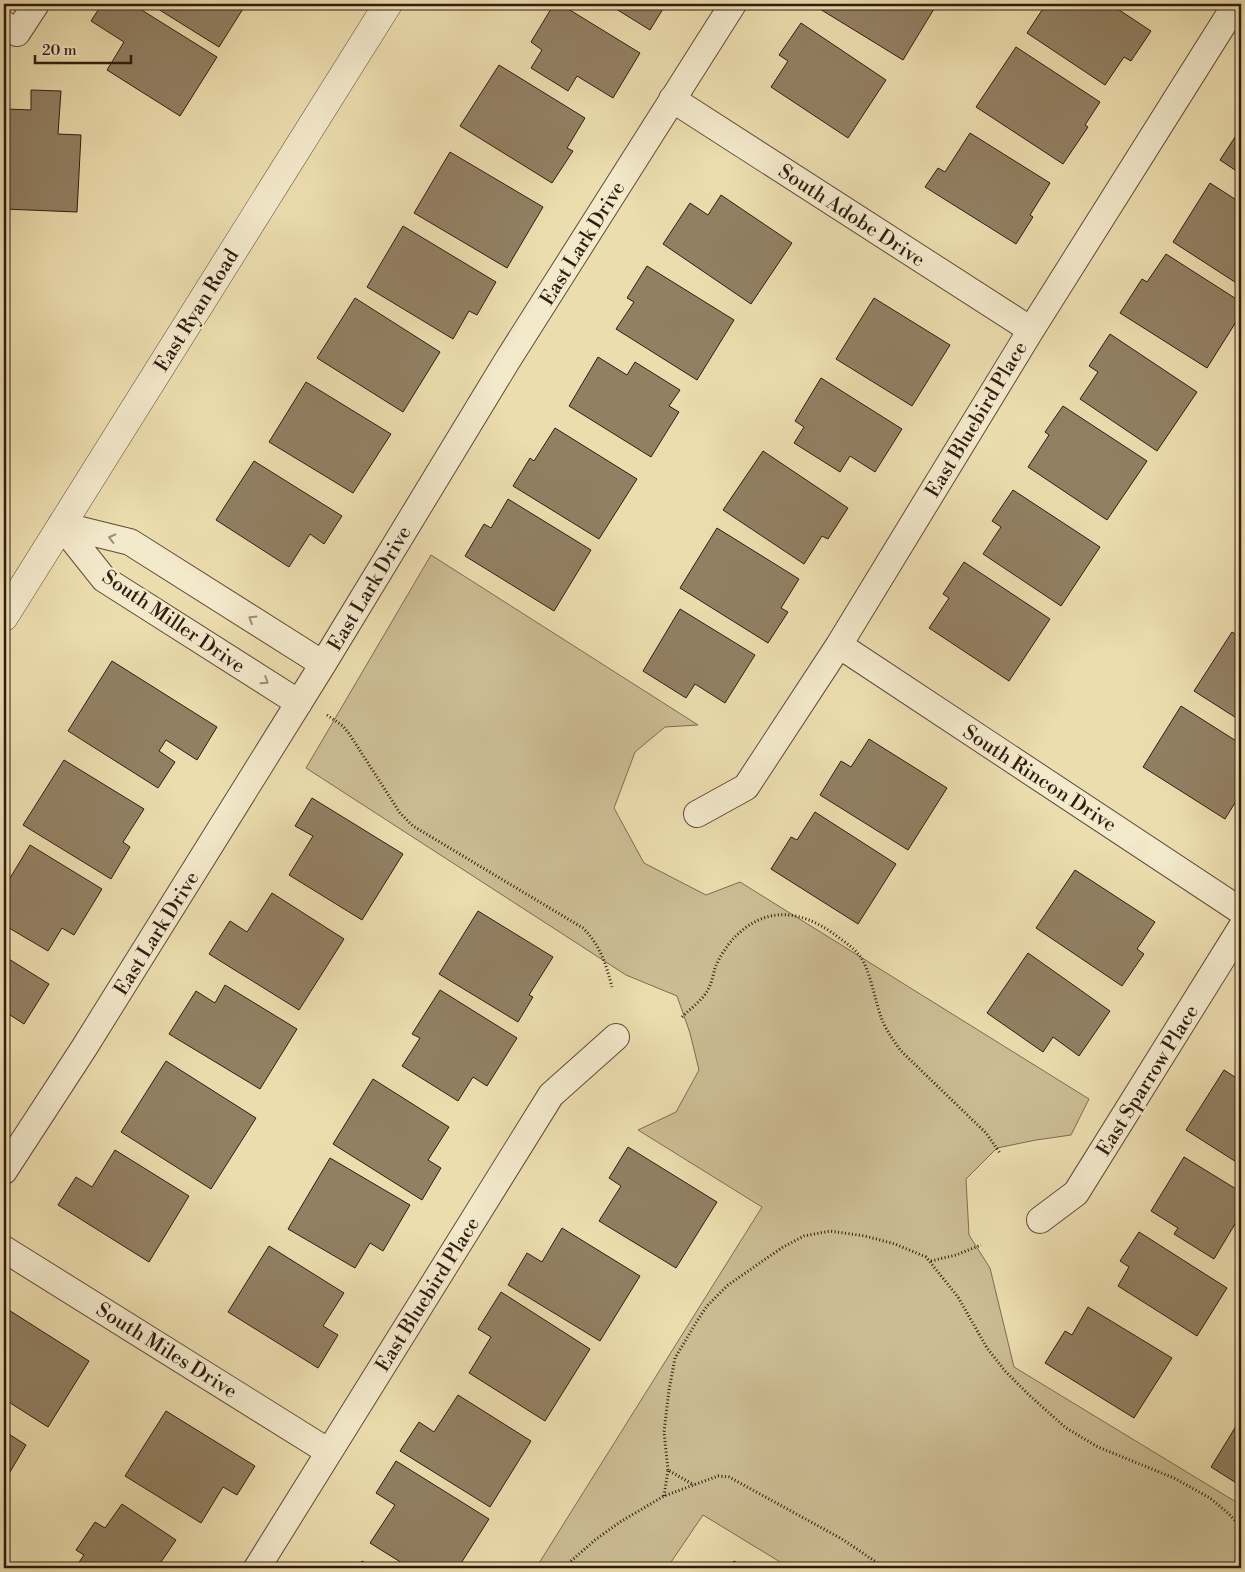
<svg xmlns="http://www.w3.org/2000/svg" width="1245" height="1572" font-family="'Libre Bodoni',serif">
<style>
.green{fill:#ccbc94;stroke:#7e6c52}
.building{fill:#928063;stroke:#311c10}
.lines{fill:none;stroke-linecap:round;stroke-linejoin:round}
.minor-casing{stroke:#604c38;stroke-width:28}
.tertiary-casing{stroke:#604c38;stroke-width:29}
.path{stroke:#311c10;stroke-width:3;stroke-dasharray:1 2.5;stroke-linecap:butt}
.minor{stroke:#f3e9cb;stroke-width:26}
.tertiary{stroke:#f3e9cb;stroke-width:28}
.oneway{stroke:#9c8d77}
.labels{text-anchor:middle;stroke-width:4.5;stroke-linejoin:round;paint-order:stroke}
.street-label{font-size:20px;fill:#311c10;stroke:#f3e9cb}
</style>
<rect width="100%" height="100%" fill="#ecddaf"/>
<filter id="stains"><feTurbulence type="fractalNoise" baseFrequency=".004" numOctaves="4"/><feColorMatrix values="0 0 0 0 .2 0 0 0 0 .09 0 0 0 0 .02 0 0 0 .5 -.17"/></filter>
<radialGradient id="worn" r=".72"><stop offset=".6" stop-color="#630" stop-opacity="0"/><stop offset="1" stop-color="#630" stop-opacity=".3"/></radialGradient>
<!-- green -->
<path class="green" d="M431 555 698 725 665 727 635 752 614 808 644 863 706 895 740 882 1089 1099 1071 1135 1036 1140 997 1148 966 1179 969 1235 990 1268 1014 1367 1241 1505V1568H790L703 1515 667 1568H536L762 1207 638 1130 676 1112 699 1070 690 1033 677 996 626 975 306 768Z"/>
<!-- building -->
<path class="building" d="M102 4H132L217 57 180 116 107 70 124 42 91 21Z
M150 4H246L219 47Z
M554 4H560L640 53 613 98 577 76 568 91 531 68 542 50 531 42Z
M608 4H666L650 30Z
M816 4H937L903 60 815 6Z
M1046 4H1110L1151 31 1131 61 1124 57 1105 85 1027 33Z
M801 23 886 80 848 138 771 87 788 61 779 55Z
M1016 47 1100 102 1085 125 1088 127 1063 164 976 107Z
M499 65 585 118 567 148 573 151 552 183 460 126Z
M31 90 61 91 58 134 81 135 77 212 4 209 8 109 31 110Z
M1241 128V174L1220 160Z
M970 133 1050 183 1030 215 1033 217 1016 244 925 187 938 168 945 172Z
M450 152 543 207 507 268 414 213Z
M1210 183 1241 203V286L1173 242Z
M721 195 792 243 751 304 663 244 690 203 708 215Z
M403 226 496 282 477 315 469 311 453 339 367 287Z
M1166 254 1241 302V314L1207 368 1120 313 1142 279 1147 282Z
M647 266 734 320 697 380 616 329 634 302 627 298Z
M355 298 440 352 403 412 317 358Z
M874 298 950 345 912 406 836 359Z
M1110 334 1197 392 1157 451 1080 399 1098 372 1089 366Z
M598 357 627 375 635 362 680 390 669 406 679 412 651 457 569 406Z
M821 378 902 429 875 472 850 456 840 472 794 443 804 427 795 421Z
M306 382 391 434 353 493 269 442Z
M1063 406 1147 461 1107 520 1028 467 1049 435 1045 432Z
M555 428 637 479 599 539 513 486 530 458 534 461Z
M763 451 848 508 828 539 822 536 804 564 723 510Z
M254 461 342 516 324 544 310 534 289 567 216 520Z
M1013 490 1100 547 1061 606 983 554 1001 527 992 521Z
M508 499 591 550 554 611 465 556 484 524 491 528Z
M717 528 799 579 781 608 788 612 768 643 680 588Z
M964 562 1050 619 1009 681 929 628 949 598 943 594Z
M680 609 755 655 725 703 695 684 686 698 643 671Z
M1232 632 1241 638V721L1194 691Z
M112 661 217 727 197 760 166 740 159 751 175 762 158 788 68 731Z
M1181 706 1241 744V793L1225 819 1143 767Z
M869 739 947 788 908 850 820 795 841 761 851 767Z
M64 760 144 809 123 842 130 847 111 879 23 825Z
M312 798 403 854 362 920 289 875 313 836 295 826Z
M815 812 896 864 858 924 771 869 791 837 797 840Z
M30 845 102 889 74 935 62 928 48 951 4 925V888Z
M1075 870 1155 922 1137 949 1144 954 1122 986 1036 928Z
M272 893 344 939 299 1010 209 954 230 921 247 932Z
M478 911 553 957 529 995 533 997 518 1022 439 974Z
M1028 953 1110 1011 1079 1056 1053 1037 1043 1052 987 1013Z
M4 956 49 984 24 1024 10 1015 4 1026Z
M225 985 297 1029 260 1089 169 1034 196 991 215 1003Z
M440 990 517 1038 487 1086 473 1077 458 1101 402 1066 420 1038 412 1034Z
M166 1061 256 1118 211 1189 121 1132Z
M1224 1070 1241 1081V1165L1186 1130Z
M373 1079 449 1127 428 1160 441 1168 422 1200 333 1144Z
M628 1147 717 1202 676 1268 599 1221 621 1186 609 1178Z
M115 1150 189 1196 149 1262 58 1205 76 1177 92 1187Z
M1184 1157 1241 1192V1214L1214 1259 1174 1234 1178 1228 1151 1211Z
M330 1158 410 1205 383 1251 370 1243 355 1268 288 1229Z
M562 1228 640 1276 600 1341 508 1285 527 1253 542 1262Z
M1139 1232 1227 1288 1197 1336 1118 1286 1129 1267 1120 1261Z
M269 1246 344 1293 323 1326 338 1335 318 1368 228 1312Z
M501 1292 590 1349 545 1421 469 1373 491 1337 478 1329Z
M4 1307 89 1361 48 1427 4 1399Z
M1088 1307 1172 1358 1134 1418 1045 1363 1065 1331 1072 1335Z
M458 1395 531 1441 490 1507 400 1451 419 1422 434 1432Z
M166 1411 255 1466 237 1495 223 1487 201 1523 125 1476Z
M1241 1418V1486L1211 1467Z
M4 1431 26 1445 4 1482Z
M396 1461 489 1519 458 1568H410L370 1543 395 1505 376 1493Z
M122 1504 176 1540 161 1562 171 1568H75L84 1555 76 1550 95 1522 105 1528Z
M362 1561 374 1568H357Z
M734 1561 745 1568H729Z"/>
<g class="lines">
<defs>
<path id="minor" d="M4 24 17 33 36 4
M672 99 1031 330
M61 525 104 579 299 703
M61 525 130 542 323 664
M839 645 1241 911
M697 814 746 787 839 645 1031 330 1236 4
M4 1171 84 1048 323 664 507 361 733 4
M1040 1220 1076 1193 1241 928
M4 1249 329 1452
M257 1568 551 1095 616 1037"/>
<path id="tertiary" d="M4 617 388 4"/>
</defs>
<!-- minor casing -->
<use href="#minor" class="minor-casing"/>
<!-- tertiary casing -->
<use href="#tertiary" class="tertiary-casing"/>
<!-- path -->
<path class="path" d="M327 715 343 726 350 735 400 813 413 826 583 928C600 945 606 964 612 987
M682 1017C690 1009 700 1002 706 993 711 986 713 976 715 968 719 958 726 947 733 939 764 906 799 909 834 934 843 941 853 947 860 956 870 970 875 1000 881 1017 885 1029 893 1039 900 1050L986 1133 1000 1153
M931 1261 956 1255 981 1245
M668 1470 664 1432 669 1390 675 1358 697 1321 707 1306 728 1285 783 1247 804 1236 830 1231 865 1236 895 1244 926 1257 958 1297 987 1348 1005 1371 1029 1395 1066 1428 1098 1447 1174 1478 1210 1498 1228 1513 1241 1527
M664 1496 668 1470 694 1485
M563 1568 595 1540 620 1522 664 1496 718 1476 729 1477 842 1539 885 1568"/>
<!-- minor -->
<use href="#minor" class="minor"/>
<!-- tertiary -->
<use href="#tertiary" class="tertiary"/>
</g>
<!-- one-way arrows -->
<defs><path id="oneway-chevron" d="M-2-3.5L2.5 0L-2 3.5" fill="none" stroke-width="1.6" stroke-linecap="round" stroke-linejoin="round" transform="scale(1.25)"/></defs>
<g class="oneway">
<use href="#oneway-chevron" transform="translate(112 538) rotate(-166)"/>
<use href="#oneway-chevron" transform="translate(252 619) rotate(-148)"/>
<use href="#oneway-chevron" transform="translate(265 681) rotate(33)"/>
</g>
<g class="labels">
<!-- street labels -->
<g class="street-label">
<text transform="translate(852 215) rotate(33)" y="7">South Adobe Drive</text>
<text transform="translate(582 243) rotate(-58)" y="7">East Lark Drive</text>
<text transform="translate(196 310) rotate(-58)" y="7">East Ryan Road</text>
<text transform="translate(976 419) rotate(-59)" y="7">East Bluebird Place</text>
<text transform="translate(369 588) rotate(-59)" y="7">East Lark Drive</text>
<text transform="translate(174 621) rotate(34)" y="7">South Miller Drive</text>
<text transform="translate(1040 778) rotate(33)" y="7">South Rincon Drive</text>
<text transform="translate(156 933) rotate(-58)" y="7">East Lark Drive</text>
<text transform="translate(1147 1080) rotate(-58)" y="7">East Sparrow Place</text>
<text transform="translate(427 1294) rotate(-58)" y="7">East Bluebird Place</text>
<text transform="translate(167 1350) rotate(32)" y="7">South Miles Drive</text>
</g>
</g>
<!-- margin -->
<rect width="1245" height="1572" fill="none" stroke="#ecddaf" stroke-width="20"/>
<rect x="5" y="5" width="1235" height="1562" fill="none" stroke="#311c10" stroke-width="2.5"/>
<rect x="10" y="10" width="1225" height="1552" fill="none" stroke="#311c10"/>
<!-- scale -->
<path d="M35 55v8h96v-8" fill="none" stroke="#311c10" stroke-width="2.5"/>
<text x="42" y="55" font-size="15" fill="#311c10" stroke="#f3e9cb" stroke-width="4" paint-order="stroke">20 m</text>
<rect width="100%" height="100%" filter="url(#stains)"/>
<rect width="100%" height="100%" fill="url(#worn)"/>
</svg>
